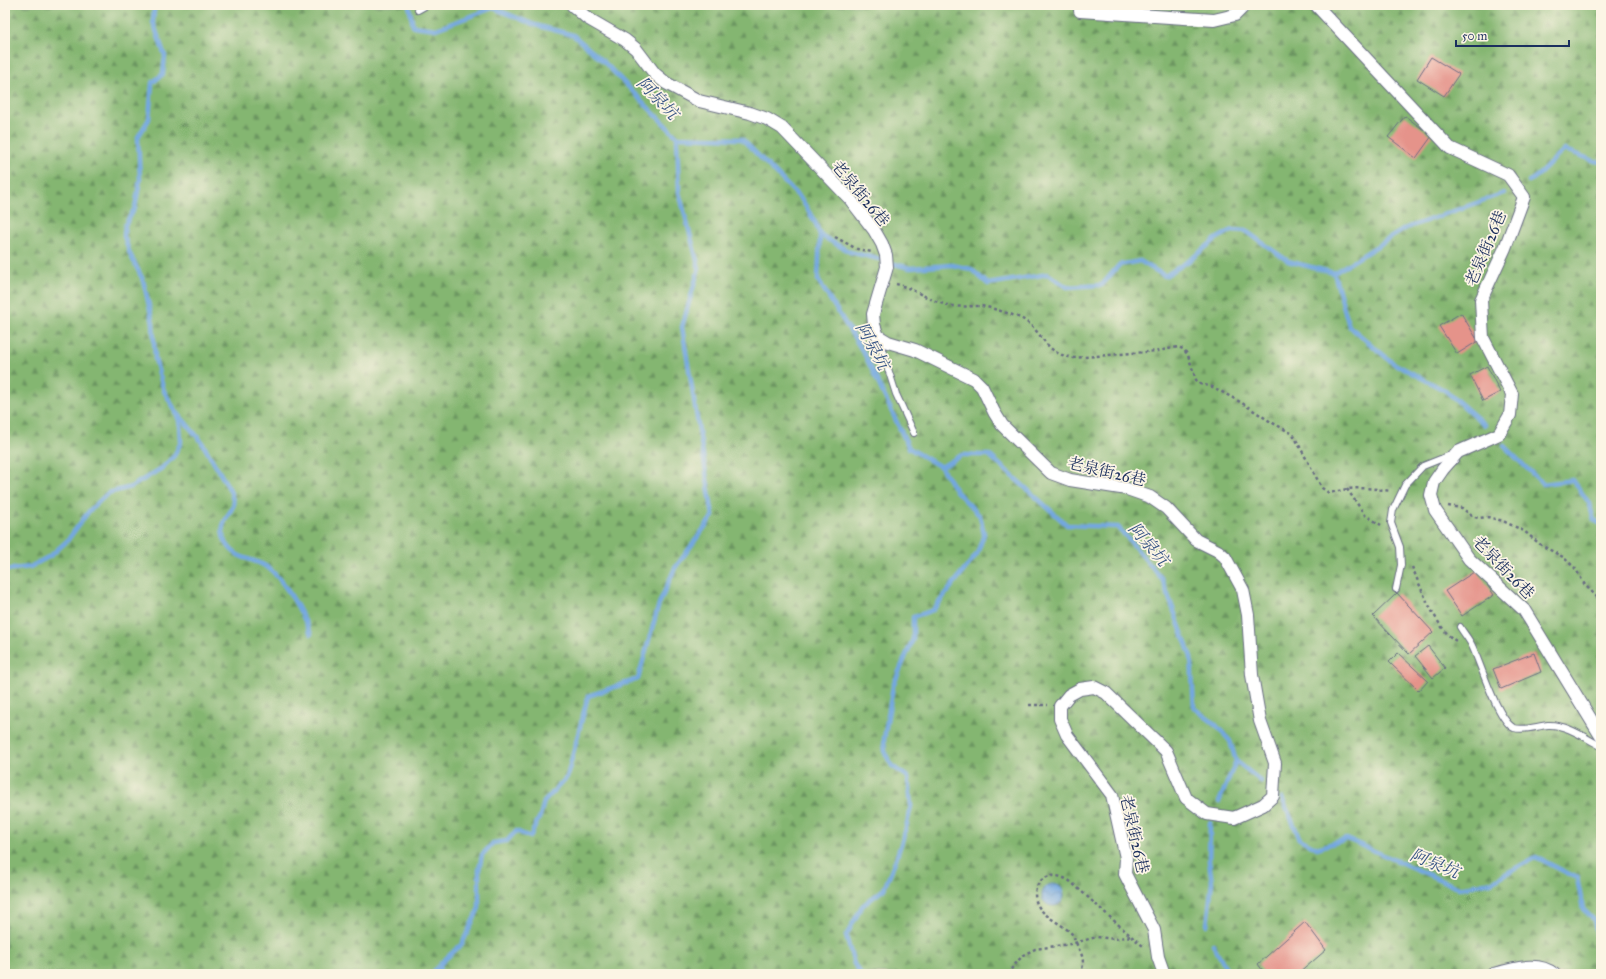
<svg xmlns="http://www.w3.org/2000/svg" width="1606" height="979" font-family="'IM FELL Great Primer','Noto Serif TC',serif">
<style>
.forest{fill:url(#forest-firs);stroke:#507268}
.water{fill:url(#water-waves);stroke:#476b9e}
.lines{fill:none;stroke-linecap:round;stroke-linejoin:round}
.stream{stroke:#73a7df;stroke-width:4.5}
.building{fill:#e5938a}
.lane-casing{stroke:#686d82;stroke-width:8}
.street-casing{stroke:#686d82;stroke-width:14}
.path{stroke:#686d82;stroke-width:2.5;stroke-dasharray:3 3;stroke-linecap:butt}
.lane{stroke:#fff;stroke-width:6}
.street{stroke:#fff;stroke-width:12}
.labels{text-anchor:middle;stroke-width:3.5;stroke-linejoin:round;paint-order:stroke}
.street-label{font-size:16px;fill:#1b2f5e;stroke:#fcf5e5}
.water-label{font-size:17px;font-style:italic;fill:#355385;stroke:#fcf5e5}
</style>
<defs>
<pattern id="forest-firs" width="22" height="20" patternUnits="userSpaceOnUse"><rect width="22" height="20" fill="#84b671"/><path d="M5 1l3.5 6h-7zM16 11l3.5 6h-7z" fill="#6b9460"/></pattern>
<pattern id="water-waves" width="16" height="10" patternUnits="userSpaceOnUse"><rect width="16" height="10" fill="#73a7df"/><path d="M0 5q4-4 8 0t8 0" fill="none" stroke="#5e88b8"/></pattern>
</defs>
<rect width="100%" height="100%" fill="#fcf5e5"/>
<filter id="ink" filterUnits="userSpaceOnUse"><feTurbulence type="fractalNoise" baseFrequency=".025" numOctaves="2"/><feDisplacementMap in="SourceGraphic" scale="8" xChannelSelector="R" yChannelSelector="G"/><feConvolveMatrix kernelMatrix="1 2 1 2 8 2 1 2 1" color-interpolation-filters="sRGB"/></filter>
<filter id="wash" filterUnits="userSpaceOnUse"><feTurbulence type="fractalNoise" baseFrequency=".012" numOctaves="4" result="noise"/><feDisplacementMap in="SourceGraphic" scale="16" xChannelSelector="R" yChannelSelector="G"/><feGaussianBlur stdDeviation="0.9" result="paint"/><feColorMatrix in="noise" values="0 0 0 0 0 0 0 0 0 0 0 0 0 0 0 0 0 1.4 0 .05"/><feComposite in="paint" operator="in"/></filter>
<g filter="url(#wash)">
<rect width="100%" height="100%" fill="#f6e0c5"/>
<!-- forest -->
<path class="forest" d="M5 5H1601V974H5Z"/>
<!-- water -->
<path class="water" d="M1042 895a11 11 0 1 1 22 0a11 11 0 1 1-22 0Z"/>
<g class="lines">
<!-- stream -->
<path class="stream" d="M152 5 154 9 153 22 165 56 163 74 152 83 149 119 138 137 140 180 135 208 125 225 124 236 130 254 143 280 153 323 155 359 164 391 175 410 201 441 230 490 234 504C231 511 225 519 223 526 220 538 230 551 240 556 252 561 263 562 273 572 290 590 301 611 311 634
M409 5 413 26 436 29 493 8 535 25 573 35 603 61 677 137 742 139 802 200 816 224 820 235 818 280 865 355 909 448 941 467 962 455H989L1067 525 1118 527 1162 579 1191 657 1194 708 1215 724 1230 741 1236 761 1261 781
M1529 181C1543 175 1552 158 1565 150L1595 161 1601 162
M820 235 850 252 879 259
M895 264 910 268 952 265 971 269 988 284 1048 274 1067 287 1102 285 1119 265 1140 261 1165 276 1190 260 1216 239 1232 230 1246 231 1288 261 1334 273 1406 228 1504 193
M1334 273 1349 326 1393 363 1446 391 1485 425
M1504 446 1543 484 1573 480 1589 503 1594 520 1601 524
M5 570 30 567 50 556 67 541 89 511 108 493 131 487 162 468 174 456 181 442 180 423 176 413
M1282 798 1300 839 1317 848 1347 839 1459 888 1491 882 1536 857 1577 878 1583 909 1594 920 1598 941 1601 944
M1219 802 1236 761
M1207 925 1212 882 1209 861 1210 823
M1213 944 1229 974
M431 974 441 964
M438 974 441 963 462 944 479 908V870L482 855 493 843 507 841 516 831 530 837 540 816 544 802 567 777 588 696 638 679 659 604 675 568 713 516 682 327 699 268 679 192 677 137
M861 974 854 964 846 936 862 906 884 889 896 859 905 832 911 806 908 777 892 766 885 753 884 739 893 686 913 639V617L933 610 977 554 984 534 980 516 956 491 941 467"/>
</g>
<g id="blocks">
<!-- building -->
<path class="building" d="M1431 57 1459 74 1444 96 1417 79Z
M1405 116 1432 136 1416 158 1388 137Z
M1461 313 1478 341 1457 354 1439 326Z
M1487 366 1500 392 1483 401 1470 375Z
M1477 570 1494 595 1462 616 1445 591Z
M1397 593 1433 632 1409 654 1373 616Z
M1428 646 1445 668 1433 678 1415 656Z
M1398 653 1428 681 1419 691 1389 662Z
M1534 653 1541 672 1501 689 1493 669Z
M1305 922 1326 950 1298 974H1265L1258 964Z"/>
</g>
</g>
<g filter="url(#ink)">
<use href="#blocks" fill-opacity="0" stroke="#686d82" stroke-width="1"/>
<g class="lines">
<defs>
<path id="lane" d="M418 10 427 5
M878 337 896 394 914 433
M1396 589 1401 565 1400 547 1391 523 1393 510 1405 485 1423 466 1453 454
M1460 627C1464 634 1470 640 1473 648 1481 665 1498 721 1514 728 1525 731 1537 726 1548 725 1566 724 1585 738 1601 746"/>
<path id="street" d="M572 5 587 18 625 40 636 49 655 74 666 83 699 101 750 113 767 119 782 128 850 199 874 230 882 244 886 255 887 267 873 314 874 325 878 336 888 342 915 350 974 379 982 387 994 412 1002 425 1051 473 1070 480 1127 489 1150 497 1166 508 1196 540 1218 551 1225 557 1243 590 1248 615 1252 675 1260 721 1275 763 1273 796 1263 805 1234 818 1207 814 1186 798 1166 751 1106 693 1094 687 1080 689 1069 695 1060 706V719L1067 735 1112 795 1126 858 1125 874 1154 930 1158 957 1164 974
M1316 5 1450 148 1508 175 1524 197 1505 248 1481 300 1483 338 1512 394 1510 415 1499 434 1458 452 1443 469 1434 482 1431 495 1435 510 1469 559 1524 610 1601 736
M1080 11 1214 20 1235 15 1245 5
M1493 974C1513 970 1536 960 1554 974"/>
</defs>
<!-- lane casing -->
<use href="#lane" class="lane-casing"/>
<!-- street casing -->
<use href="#street" class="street-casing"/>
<!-- path -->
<path class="path" d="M835 237 857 249 872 252
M896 284C912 288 927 299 944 304 956 308 968 306 980 306 987 306 1018 316 1024 320 1045 334 1044 354 1074 358L1158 351 1178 347 1183 349 1188 355 1196 380 1200 384 1213 387 1242 403 1271 422 1293 434 1322 488 1329 493C1336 492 1341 490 1348 489 1362 487 1377 489 1391 491
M1347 489 1365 515 1381 525
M1448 506 1462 508 1472 516 1478 518 1488 517 1503 521 1524 531 1541 545 1563 557 1575 568 1585 585 1598 598 1601 594
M1412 567C1421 588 1437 630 1456 641
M1029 705H1048
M1007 974 1023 955 1035 949 1070 944 1097 937 1115 939 1131 936
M1080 974C1084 966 1084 959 1080 951 1077 946 1075 939 1072 934 1062 923 1044 918 1037 904 1032 892 1037 878 1051 876 1058 875 1065 878 1071 882L1131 936 1143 946"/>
<!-- lane -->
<use href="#lane" class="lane"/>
<!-- street -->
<use href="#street" class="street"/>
</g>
</g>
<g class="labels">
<!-- street labels -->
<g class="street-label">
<text transform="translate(861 193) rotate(50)" y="6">老泉街26巷</text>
<text transform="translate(1485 248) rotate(-67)" y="6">老泉街26巷</text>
<text transform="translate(1107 471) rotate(13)" y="6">老泉街26巷</text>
<text transform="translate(1504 567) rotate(46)" y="6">老泉街26巷</text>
<text transform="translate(1135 834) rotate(77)" y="6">老泉街26巷</text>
</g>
<!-- water labels -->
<g class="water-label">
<text transform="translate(658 98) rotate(46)" y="6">阿泉坑</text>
<text transform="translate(873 346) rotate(61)" y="6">阿泉坑</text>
<text transform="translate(1149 544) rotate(49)" y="6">阿泉坑</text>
<text transform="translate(1435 863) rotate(22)" y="6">阿泉坑</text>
</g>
</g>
<!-- margin -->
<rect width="1606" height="979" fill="none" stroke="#fcf5e5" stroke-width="20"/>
<!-- scale -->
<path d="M1456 40v6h113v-6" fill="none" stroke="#1b2f5e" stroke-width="2"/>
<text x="1462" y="40" font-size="12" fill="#1b2f5e" stroke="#fcf5e5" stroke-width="3" paint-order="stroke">50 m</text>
</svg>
